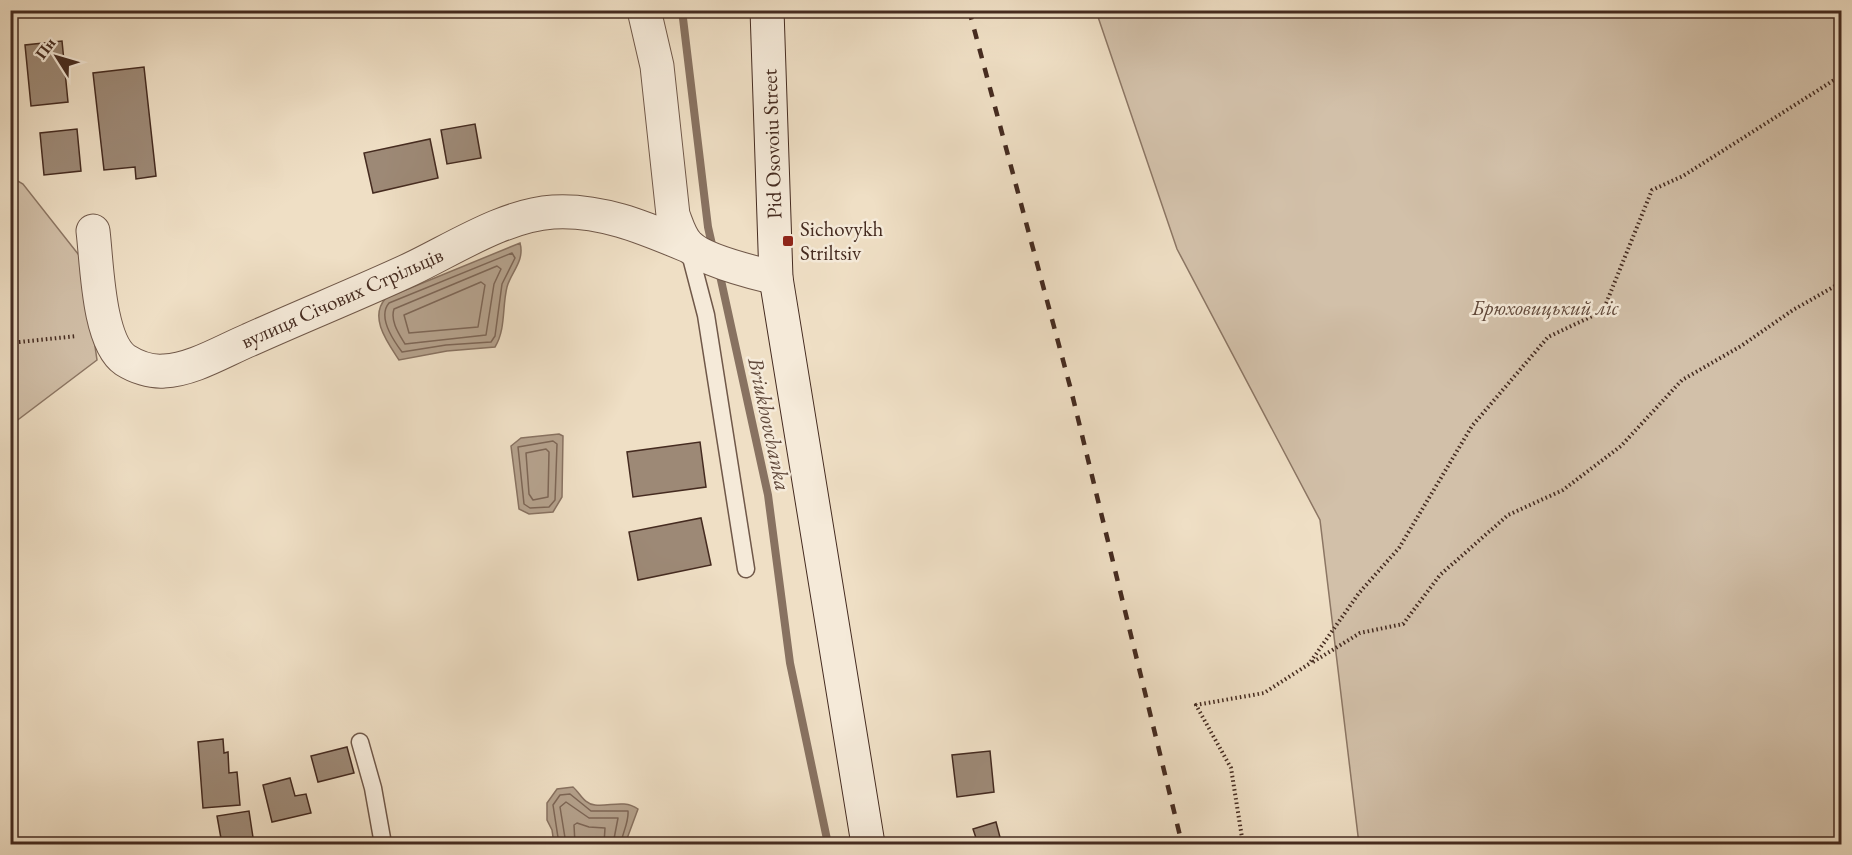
<svg xmlns="http://www.w3.org/2000/svg" width="1852" height="855" font-family="'EB Garamond',serif">
<style>
.green{fill:#d2c0a9;stroke:#8c7664;stroke-width:1.5}
.water{fill:#b5a28d;stroke:#887261;stroke-width:1.5}
.lines{fill:none;stroke-linecap:round;stroke-linejoin:round}
.shore{stroke:#7d6656;stroke-width:1.5}
.stream{stroke:#887261;stroke-width:8}
.building{fill:#9d8976;stroke:#452b20;stroke-width:1.5}
.lane-casing{stroke:#705849;stroke-width:19}
.street-casing{stroke:#705849;stroke-width:35}
.secondary-casing{stroke:#452b20;stroke-width:35}
.path{stroke:#452b20;stroke-width:4;stroke-dasharray:1.5 3;stroke-linecap:butt}
.lane{stroke:#f5ead9;stroke-width:16}
.street{stroke:#f5ead9;stroke-width:33}
.secondary{stroke:#f5ead9;stroke-width:33}
.rail{stroke:#452b20;stroke-width:4.5;stroke-dasharray:10 10;stroke-linecap:butt}
.poi-dot{fill:#8f2418;stroke:#f5ead9;stroke-width:2}
.labels{text-anchor:middle;stroke-width:5;stroke-linejoin:round;paint-order:stroke}
.street-label{font-size:21px;fill:#452b20;stroke:#f5ead9}
.poi-label{font-size:21px;fill:#452b20;stroke:#f5ead9;text-anchor:start}
.park-label{font-size:21px;font-style:italic;fill:#61493b;stroke:#f5ead9}
.water-label{font-size:22px;font-style:italic;fill:#61493b;stroke:#f5ead9}
</style>
<rect width="100%" height="100%" fill="#efdfc5"/>
<filter id="stains"><feTurbulence type="fractalNoise" baseFrequency=".00333" numOctaves="4"/><feColorMatrix values="0 0 0 0 .2 0 0 0 0 .09 0 0 0 0 .02 0 0 0 .5 -.17"/></filter>
<radialGradient id="worn" r=".72"><stop offset=".6" stop-color="#630" stop-opacity="0"/><stop offset="1" stop-color="#630" stop-opacity=".3"/></radialGradient>
<!-- green -->
<path class="green" d="M1096 11H1841V844H1359L1320 520 1177 249Z
M11 177 23 184 82 259 97 360 11 425Z"/>
<!-- water -->
<path class="water" d="M520 243C525 261 511 272 507 287 502 307 506 329 495 347L447 351 399 360C388 343 368 317 386 298Z
M559 434 563 436 562 497 553 512 529 514 519 509 511 446 521 438Z
M573 787C580 793 584 804 595 805 609 807 624 799 638 809L625 844H554L552 830 547 820V803L557 789Z"/>
<g class="lines">
<!-- shore -->
<path class="shore" d="M512 253 515 258 502 284 495 336 491 342 446 345 402 352C393 340 377 317 389 303Z
M497 266 501 269 494 284 486 335 405 344C399 334 390 321 394 309Z
M481 282 485 285 478 327 409 333 404 315Z
M553 441 557 444 555 500 549 507 530 508 524 504 518 447Z
M546 449 549 452 548 497 533 500 529 494 526 453Z
M559 844 553 805 560 795 570 794 591 811H628C629 823 622 833 621 844
M566 844 560 807 566 802 589 818H618L613 844
M575 844 574 825 577 823 589 827 605 828 604 844"/>
<!-- stream -->
<path class="stream" d="M682 10 708 227 713 249
M719 271 768 495 790 663 828 844"/>
</g>
<!-- building -->
<path class="building" d="M62 41 68 102 31 106 25 45Z
M144 67 156 176 136 179 135 167 104 170 93 73Z
M475 124 481 158 447 164 441 130Z
M77 129 81 171 44 175 40 133Z
M430 139 438 178 373 193 364 153Z
M700 442 706 487 633 497 627 452Z
M701 518 711 565 638 580 629 532Z
M223 739 224 753 228 752 229 773 237 772 240 805 203 808 198 742Z
M347 747 354 773 318 782 311 756Z
M990 751 994 792 957 797 952 755Z
M290 778 295 796 306 794 311 813 272 822 263 785Z
M249 811 254 844H222L217 816Z
M996 822 1001 841 978 844 973 829Z"/>
<g class="lines">
<defs>
<path id="lane" d="M688 246 706 315 746 569
M360 742 373 788 383 844"/>
<path id="street" d="M644 10 657 66 673 215C677 225 680 237 688 245 702 260 755 273 776 278
M93 231C97 263 98 341 125 360 136 367 151 372 164 371 192 370 223 351 249 340 302 316 357 294 411 269 453 249 505 215 553 212 601 209 645 228 688 246"/>
<path id="secondary" d="M767 10 776 278 868 844"/>
</defs>
<!-- lane casing -->
<use href="#lane" class="lane-casing"/>
<!-- street casing -->
<use href="#street" class="street-casing"/>
<!-- secondary casing -->
<use href="#secondary" class="secondary-casing"/>
<!-- path -->
<path class="path" d="M10 343 77 336
M1313 662 1360 633 1403 624 1440 575 1508 515 1563 490 1621 446 1682 380 1741 346 1793 310 1842 282
M1243 844 1231 768 1196 705 1264 693 1309 664 1359 593 1399 548 1472 426 1548 337 1603 311 1652 190 1683 176 1842 75"/>
<!-- lane -->
<use href="#lane" class="lane"/>
<!-- street -->
<use href="#street" class="street"/>
<!-- secondary -->
<use href="#secondary" class="secondary"/>
<!-- rail -->
<path class="rail" d="M969 10 1071 390 1182 844"/>
</g>
<!-- markers -->
<rect class="poi-dot" x="782" y="235" width="12" height="12" rx="3"/>
<g class="labels">
<!-- street labels -->
<g class="street-label">
<text transform="translate(772 144) rotate(-92)" y="7">Pid Osovoiu Street</text>
<text transform="translate(342 298) rotate(-24)" y="7">вулиця Січових Стрільців</text>
</g>
<!-- poi labels -->
<g class="poi-label">
<text x="800" y="236">Sichovykh<tspan x="800" dy="24">Striltsiv</tspan></text>
</g>
<!-- park labels -->
<g class="park-label">
<text x="1545" y="315">Брюховицький ліс</text>
</g>
<!-- water labels -->
<g class="water-label">
<text transform="translate(770 424) rotate(78)" y="8">Briukhovchanka</text>
</g>
</g>
<!-- margin -->
<rect width="1852" height="855" fill="none" stroke="#efdfc5" stroke-width="36"/>
<rect x="12" y="12" width="1828" height="831" fill="none" stroke="#452b20" stroke-width="3"/>
<rect x="18" y="18" width="1816" height="819" fill="none" stroke="#452b20" stroke-width="1.5"/>
<!-- north arrow -->
<g transform="translate(57 57) rotate(307)" stroke="#f5ead9" stroke-width="4.5" paint-order="stroke">
<path d="M0-4.5L10 22L0 15L-10 22Z" fill="#452b20"/>
<text y="-9" font-size="16" font-weight="bold" text-anchor="middle" fill="#452b20">Пн</text>
</g>
<rect width="100%" height="100%" filter="url(#stains)"/>
<rect width="100%" height="100%" fill="url(#worn)"/>
</svg>
